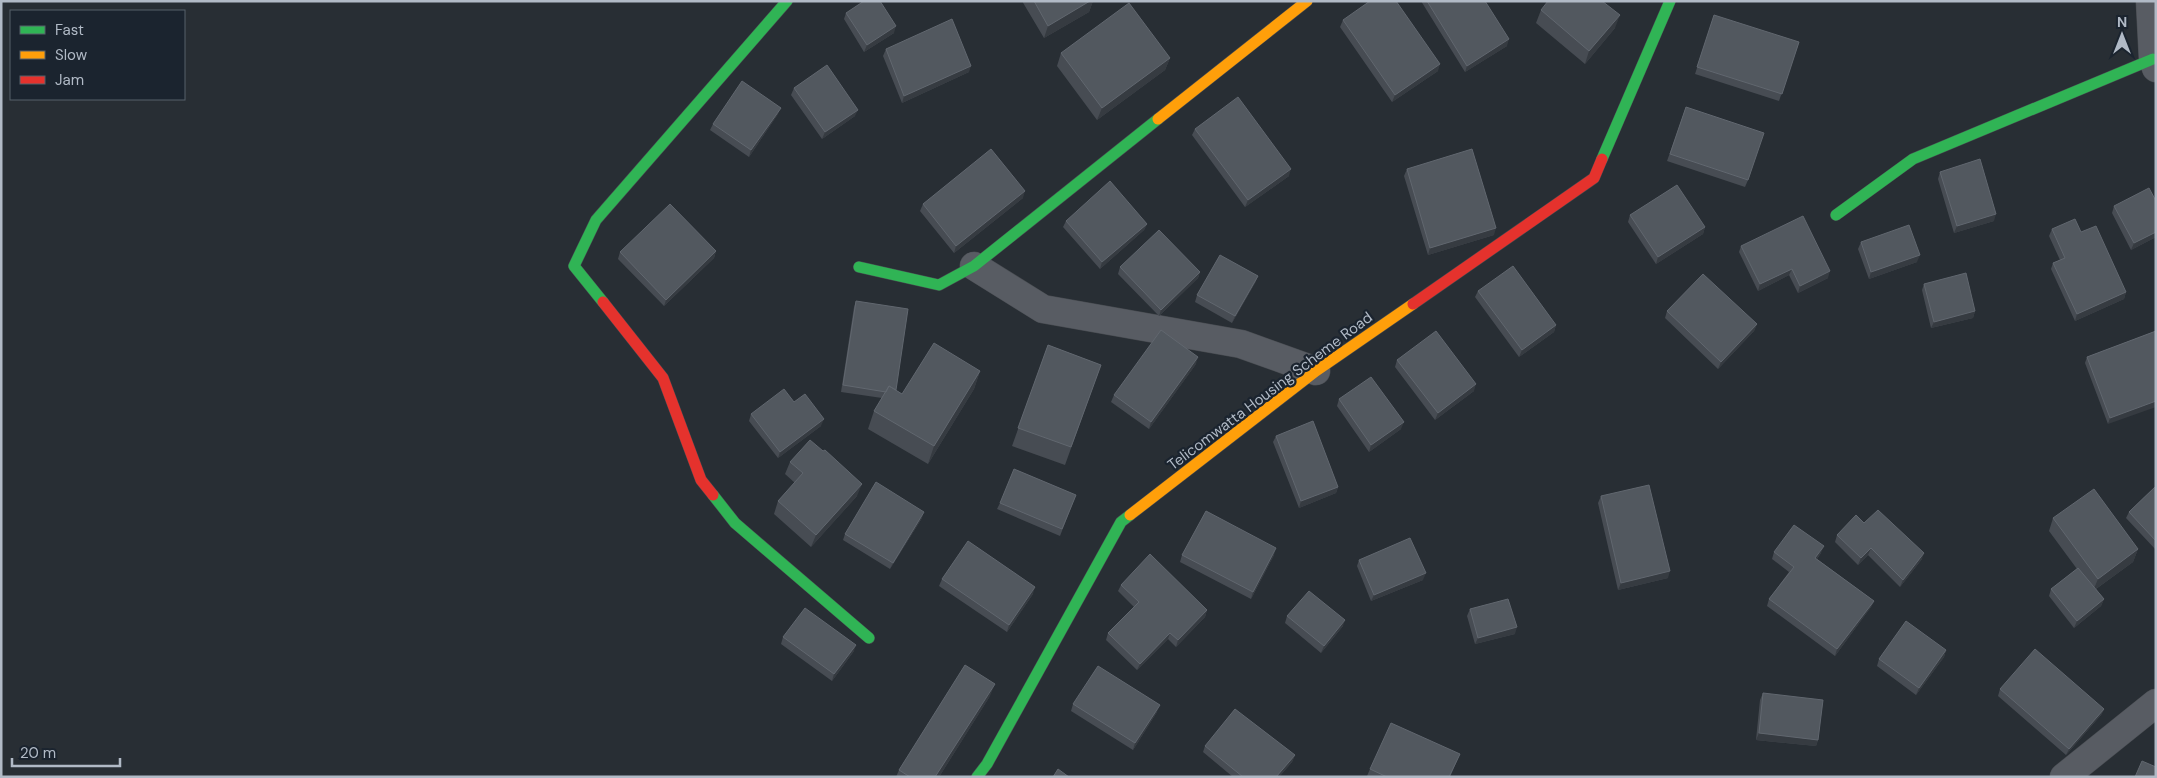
<svg xmlns="http://www.w3.org/2000/svg" width="2157" height="778" font-family="'DM Sans',sans-serif">
<style>
.lines{fill:none;stroke-linecap:round;stroke-linejoin:round}
.street-casing{stroke:#464a4f;stroke-width:29}
.fast-casing{stroke:#464a4f;stroke-width:12}
.slow-casing{stroke:#464a4f;stroke-width:12}
.jam-casing{stroke:#464a4f;stroke-width:12}
.street{stroke:#585c63;stroke-width:28}
.fast{stroke:#30b455;stroke-width:11}
.slow{stroke:#ff9f0a;stroke-width:11}
.jam{stroke:#e5322d;stroke-width:11}
.wall{fill:#474c53}
.shaded-wall{fill:#363b41}
.building{fill:#52585f;stroke:#61676f}
.labels{text-anchor:middle;stroke-width:4.5;stroke-linejoin:round;paint-order:stroke}
.street-label{font-size:15px;fill:#b1bac6;stroke:#1b242f}
</style>
<rect width="100%" height="100%" fill="#282e34"/>
<g class="lines">
<defs>
<path id="street" d="M2150 1 2153 59 2156 68
M974 266 1043 309 1241 344 1316 371
M2064 777 2156 703"/>
<path id="fast" d="M1602 159 1670 1
M1836 215 1913 159 2153 59
M859 267 939 285 974 266 1158 119
M603 302 574 266 596 220 787 1
M713 495 735 523 869 638
M977 777 987 764 1121 522 1130 515"/>
<path id="slow" d="M1158 119 1307 1
M1130 515 1316 371 1413 304"/>
<path id="jam" d="M603 302 663 378 701 480 713 495
M1413 304 1594 178 1602 159"/>
</defs>
<!-- street casing -->
<use href="#street" class="street-casing"/>
<!-- fast casing -->
<use href="#fast" class="fast-casing"/>
<!-- slow casing -->
<use href="#slow" class="slow-casing"/>
<!-- jam casing -->
<use href="#jam" class="jam-casing"/>
<!-- street -->
<use href="#street" class="street"/>
<!-- fast -->
<use href="#fast" class="fast"/>
<!-- slow -->
<use href="#slow" class="slow"/>
<!-- jam -->
<use href="#jam" class="jam"/>
</g>
<!-- wall -->
<path class="wall" d="M1022 1H1093L1089 12 1044 38Z
M1421 1H1485L1507 46 1465 72Z
M1541 10 1615 28 1585 64 1536 23Z
M846 13 894 33 864 52 844 19Z
M1343 20 1438 71 1392 102 1340 27Z
M1712 22 1799 42 1779 101 1695 74Z
M886 49 969 72 902 103 883 56Z
M1061 53 1170 58 1165 70 1097 120 1057 66Z
M794 88 855 116 822 139 791 95Z
M1686 107 1748 180 1745 187 1667 161Z
M778 114 749 157 710 130 713 124Z
M1195 129 1289 176 1245 207 1192 135Z
M1407 169 1494 235 1428 255 1404 176Z
M1940 172 1994 221 1954 233 1938 179Z
M1023 198 954 253 920 211 923 204Z
M2156 201V237L2131 250 2112 213 2114 206Z
M1630 215 1705 227 1703 234 1656 264 1628 222Z
M1066 221 1147 224 1144 230 1100 269 1063 227Z
M2052 229 2081 232 2126 292 2124 299 2075 321 2051 269 2053 263 2060 260 2049 236Z
M1861 242 1917 262 1869 279 1858 249Z
M1741 246 1828 278 1798 293 1789 275 1758 291 1739 252Z
M716 251 714 258 664 306 618 259 620 252Z
M1120 267 1200 272 1198 278 1159 316 1118 274Z
M1258 276 1255 283 1232 323 1195 302 1197 295Z
M1924 284 1975 311 1973 318 1931 328 1922 290Z
M1478 291 1556 325 1554 332 1519 357 1475 297Z
M856 301 896 390 902 394 980 371 974 389 928 464 868 429 874 411 882 398 841 392 854 307Z
M1667 311 1757 324 1754 331 1718 369 1665 318Z
M2156 331 2108 424 2085 363 2087 357Z
M1048 345 1101 365 1065 465 1012 446Z
M1397 360 1474 391 1435 420 1395 367Z
M1196 364 1149 429 1111 402 1114 395Z
M1339 399 1401 429 1369 452 1337 406Z
M794 402 821 426 778 458 749 421 751 414Z
M1276 436 1338 487 1336 493 1299 508 1273 442Z
M823 451 857 496 811 547 774 514 778 501 795 483 785 474 790 462Z
M2156 486V550L2126 518 2129 512Z
M1076 495 1060 536 997 509 1000 503Z
M1601 496 1668 578 1618 590 1598 503Z
M922 518 890 569 843 540 845 534Z
M2053 518 2138 549 2133 562 2096 589 2104 599 2101 606 2074 628 2049 596 2051 589 2077 569 2049 531Z
M1864 523 1922 559 1900 587 1868 555 1858 565 1835 542 1837 535Z
M1774 552 1821 553 1817 559 1874 601 1871 607 1835 656 1767 606 1769 599 1789 572 1772 559Z
M1182 555H1274L1251 599 1180 562Z
M1359 560 1423 580 1371 601 1357 566Z
M942 579 1033 594 1007 632 939 586Z
M1121 585 1207 610 1205 617 1176 647 1168 639 1137 670 1106 640 1108 633 1134 607 1118 591Z
M1470 609 1515 634 1475 644 1467 616Z
M1287 616 1343 626 1321 653 1285 623Z
M783 637 854 651 832 681 781 644Z
M1946 650 1944 657 1916 695 1877 666 1879 659Z
M2000 689 2104 709 2101 715 2066 755 1998 696Z
M1763 693 1818 740 1816 746 1756 740 1760 700Z
M990 696 939 777H896L899 770Z
M1073 704 1157 712 1133 750 1071 711Z
M1205 746 1295 755 1292 762 1279 777H1233L1203 752Z
M1460 754 1450 777H1369L1367 776 1370 769Z"/>
<!-- shaded-wall -->
<path class="shaded-wall" d="M1090 1H1093L1089 12 1044 38 1048 26Z
M1620 15 1615 28 1585 64 1589 51Z
M896 26 894 33 864 52 867 45Z
M1509 39 1507 46 1465 72 1467 66Z
M1170 58 1165 70 1097 120 1102 108Z
M1440 64 1438 71 1392 102 1395 95Z
M971 66 969 72 902 103 904 96Z
M781 108 778 114 749 157 751 150Z
M858 110 855 116 822 139 825 132Z
M1291 169 1289 176 1245 207 1248 200Z
M1025 191 1023 198 954 253 956 246Z
M1996 214 1994 221 1954 233 1957 226Z
M1147 224 1144 230 1100 269 1102 262Z
M1705 227 1703 234 1656 264 1658 257Z
M1496 228 1494 235 1428 255 1430 248Z
M2156 232V237L2131 250 2134 243Z
M716 251 714 258 664 306 666 300Z
M1920 255 1917 262 1869 279 1871 272Z
M1792 269 1789 275 1758 291 1760 284Z
M1830 271 1828 278 1798 293 1800 286Z
M1200 272 1198 278 1159 316 1161 310Z
M1258 276 1255 283 1232 323 1235 316Z
M2126 292 2124 299 2075 321 2077 314Z
M1975 311 1973 318 1931 328 1934 322Z
M1757 324 1754 331 1718 369 1721 362Z
M1556 325 1554 332 1519 357 1522 350Z
M1198 357 1196 364 1149 429 1151 422Z
M980 371 974 389 928 464 934 446Z
M1476 384 1474 391 1435 420 1438 413Z
M2156 401V407L2108 424 2110 418Z
M824 419 821 426 778 458 780 452Z
M1404 422 1401 429 1369 452 1371 445Z
M862 484 857 496 811 547 816 535Z
M1338 487 1336 493 1299 508 1301 501Z
M924 512 922 518 890 569 893 563Z
M1824 546 1821 553 1812 565 1815 558Z
M1276 548 1274 555 1251 599 1253 592Z
M1871 548 1868 555 1858 565 1861 558Z
M2138 549 2133 562 2093 591 2098 579Z
M1924 553 1922 559 1900 587 1903 580Z
M1670 571 1668 578 1618 590 1621 583Z
M1426 573 1423 580 1371 601 1374 595Z
M1035 587 1033 594 1007 632 1009 625Z
M2104 599 2101 606 2074 628 2077 621Z
M1874 601 1871 607 1835 656 1837 649Z
M1207 610 1205 617 1176 647 1178 640Z
M1345 620 1343 626 1321 653 1324 646Z
M1517 627 1515 634 1475 644 1478 638Z
M1170 633 1168 639 1137 670 1140 664Z
M856 645 854 651 832 681 834 674Z
M1946 650 1944 657 1916 695 1919 688Z
M995 684 990 696 939 777H935Z
M1160 705 1157 712 1133 750 1135 743Z
M2104 709 2101 715 2066 755 2069 749Z
M1759 733 1818 740 1816 746 1756 740Z
M1295 755 1292 762 1279 777H1276Z"/>
<!-- building -->
<path class="building" d="M864 1H880L896 26 867 45 846 13Z
M1034 1H1090L1048 26Z
M1370 1H1396L1440 64 1395 95 1343 20Z
M1427 1H1485L1509 39 1467 66Z
M1548 1H1602L1620 15 1589 51 1541 10Z
M1129 3 1170 58 1102 108 1061 53Z
M1714 15 1799 42 1782 94 1697 67Z
M952 19 971 66 904 96 886 49Z
M827 65 858 110 825 132 794 88Z
M742 81 781 108 751 150 713 124Z
M1238 97 1291 169 1248 200 1195 129Z
M1686 107 1764 133 1748 180 1670 154Z
M991 149 1025 191 956 246 923 204Z
M1472 149 1496 228 1430 248 1407 169Z
M1980 159 1996 214 1957 226 1940 172Z
M1110 181 1147 224 1102 262 1066 221Z
M1677 185 1705 227 1658 257 1630 215Z
M2149 188 2156 201V232L2134 243 2114 206Z
M670 204 716 251 666 300 620 252Z
M1803 216 1830 271 1800 286 1792 269 1760 284 1741 246Z
M2075 219 2081 232 2096 226 2126 292 2077 314 2053 263 2065 258 2052 229Z
M1909 225 1920 255 1871 272 1861 242Z
M1159 230 1200 272 1161 310 1120 267Z
M1220 255 1258 276 1235 316 1197 295Z
M1513 266 1556 325 1522 350 1478 291Z
M1966 273 1975 311 1934 322 1924 284Z
M1703 274 1757 324 1721 362 1667 311Z
M856 301 908 309 896 390 889 386 886 392 843 385Z
M1161 330 1198 357 1151 422 1114 395Z
M1436 331 1476 384 1438 413 1397 360Z
M2156 331V401L2110 418 2087 357Z
M934 343 980 371 934 446 874 411 889 386 902 394Z
M1048 345 1101 365 1071 447 1018 428Z
M1371 377 1404 422 1371 445 1339 399Z
M784 389 794 402 805 394 824 419 780 452 751 414Z
M1313 421 1338 487 1301 501 1276 436Z
M810 440 823 451 825 450 862 484 816 535 778 501 803 473 790 462Z
M1014 469 1076 495 1062 529 1000 503Z
M876 482 924 512 893 563 845 534Z
M1649 485 1670 571 1621 583 1601 496Z
M2156 486V541L2129 512Z
M2094 489 2138 549 2098 579 2053 518Z
M1878 510 1924 553 1903 580 1871 548 1861 558 1837 535 1856 515 1864 523Z
M1206 511 1276 548 1253 592 1182 555Z
M1794 525 1824 546 1815 558 1874 601 1837 649 1769 599 1794 567 1774 552Z
M1410 538 1426 573 1374 595 1359 560Z
M968 541 1035 587 1009 625 942 579Z
M1150 554 1207 610 1178 640 1170 633 1140 664 1108 633 1139 602 1121 585Z
M2078 568 2104 599 2077 621 2051 589Z
M1309 591 1345 620 1324 646 1287 616Z
M1508 599 1517 627 1478 638 1470 609Z
M805 608 856 645 834 674 783 637Z
M1906 621 1946 650 1919 688 1879 659Z
M2035 649 2104 709 2069 749 2000 689Z
M965 665 995 684 935 777H910L899 770Z
M1098 666 1160 705 1135 743 1073 704Z
M1763 693 1823 700 1818 740 1759 733Z
M1235 709 1295 755 1276 777H1243L1205 746Z
M1391 723 1460 754 1449 777H1387L1370 769Z
M2142 761 2156 767V777H2135Z
M1058 769 1069 777H1053Z"/>
<g class="labels">
<!-- street labels -->
<g class="street-label">
<text transform="translate(1270 391) rotate(-37)" y="5">Telicomwatta Housing Scheme Road</text>
</g>
</g>
<!-- border -->
<rect width="2157" height="778" fill="none" stroke="#b1bac6" stroke-width="5"/>
<!-- legend -->
<rect x="10" y="10" width="175" height="90" fill="#1b242f" stroke="#57606b"/>
<rect x="20" y="26" width="25" height="8" fill="#30b455" stroke="#57606b"/>
<text x="55" y="35" font-size="15" fill="#b1bac6">Fast</text>
<rect x="20" y="51" width="25" height="8" fill="#ff9f0a" stroke="#57606b"/>
<text x="55" y="60" font-size="15" fill="#b1bac6">Slow</text>
<rect x="20" y="76" width="25" height="8" fill="#e5322d" stroke="#57606b"/>
<text x="55" y="85" font-size="15" fill="#b1bac6">Jam</text>
<!-- north arrow -->
<g transform="translate(2122 35)" stroke="#1b242f" stroke-width="4" paint-order="stroke">
<path d="M0-4L9 19L0 12L-9 19Z" fill="#b1bac6"/>
<text y="-8" font-size="14" font-weight="bold" text-anchor="middle" fill="#b1bac6">N</text>
</g>
<!-- scale -->
<path d="M12 758v8h108v-8" fill="none" stroke="#b1bac6" stroke-width="2.5"/>
<text x="20" y="758" font-size="15" fill="#b1bac6" stroke="#1b242f" stroke-width="4" paint-order="stroke">20 m</text>
</svg>
